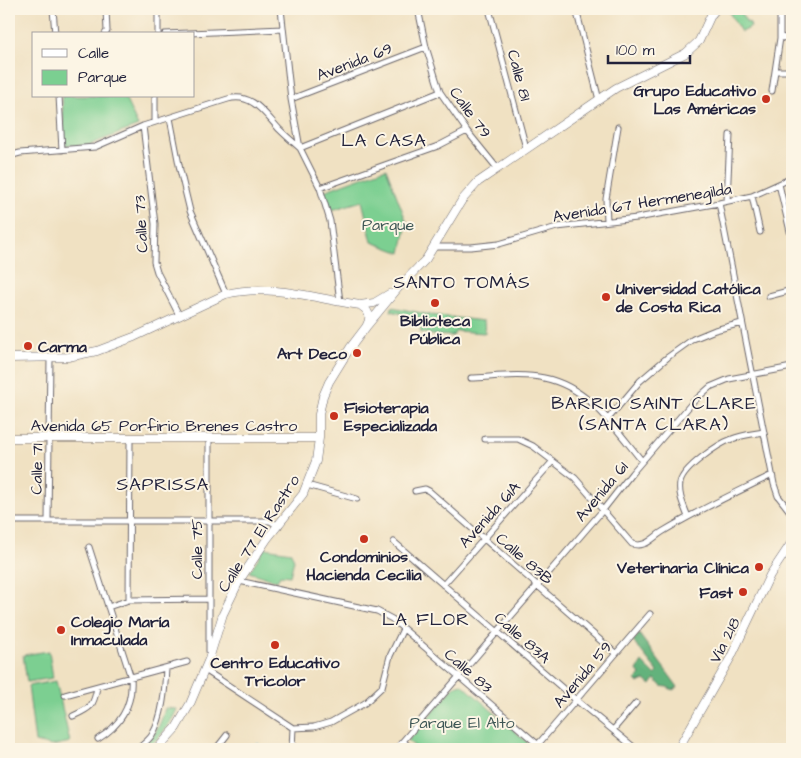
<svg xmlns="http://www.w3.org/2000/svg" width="801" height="758" font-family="'Architects Daughter',sans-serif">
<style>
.green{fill:#7bcf91;stroke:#4e7866}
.forest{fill:#64b27b;stroke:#436a5b}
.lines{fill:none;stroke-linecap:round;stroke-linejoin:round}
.stream{stroke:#5fbedd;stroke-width:2}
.street-casing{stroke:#6a656a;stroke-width:7}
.secondary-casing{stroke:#6a656a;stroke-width:9}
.street{stroke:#fff;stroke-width:5}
.secondary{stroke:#fff;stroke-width:8}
.poi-dot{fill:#c8321e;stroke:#fcf5e5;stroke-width:2}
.labels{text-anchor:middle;stroke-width:4;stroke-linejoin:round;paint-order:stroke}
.street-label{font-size:16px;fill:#22223b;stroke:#fcf5e5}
.poi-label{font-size:16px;font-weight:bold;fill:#22223b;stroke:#fcf5e5;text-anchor:end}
.park-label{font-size:16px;fill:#3d5655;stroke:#fcf5e5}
.neighbourhood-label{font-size:18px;letter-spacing:1px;fill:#22223b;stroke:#fcf5e5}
</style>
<rect width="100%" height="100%" fill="#fcf5e5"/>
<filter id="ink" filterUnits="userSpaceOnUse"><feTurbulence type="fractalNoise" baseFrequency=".02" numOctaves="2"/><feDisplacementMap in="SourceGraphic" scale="10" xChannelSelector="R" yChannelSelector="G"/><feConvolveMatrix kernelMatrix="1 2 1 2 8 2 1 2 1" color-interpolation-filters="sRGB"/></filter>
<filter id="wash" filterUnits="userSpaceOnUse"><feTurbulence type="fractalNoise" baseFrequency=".0096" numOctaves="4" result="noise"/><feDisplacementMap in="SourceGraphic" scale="20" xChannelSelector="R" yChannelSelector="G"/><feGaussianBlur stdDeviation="1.12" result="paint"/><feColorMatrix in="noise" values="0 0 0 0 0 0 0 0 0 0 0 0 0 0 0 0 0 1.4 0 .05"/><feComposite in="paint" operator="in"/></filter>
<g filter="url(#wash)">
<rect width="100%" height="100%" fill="#f0e1c2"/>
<!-- green -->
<path class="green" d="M727 9H741L739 10 747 23 749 22 751 27 741 32Z
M62 96H124L138 126 86 146 65 145Z
M386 168 407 223 401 253 372 242 362 201 332 210 324 191Z
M392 307 431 315 484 321 485 333 456 331 453 336 433 335 420 332 423 319 391 311Z
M265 548 291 552 294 560 290 576 280 575 277 581 249 572Z
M49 651 53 678 27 682 23 655Z
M56 681 70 742 52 746 35 742 28 686Z
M462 684 528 743 523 749H509L502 743 497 749H418L408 741 455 686Z
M165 708 177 709C172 722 154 748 140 749 155 736 160 727 165 708Z"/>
<!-- forest -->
<path class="forest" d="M639 634 678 687 673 690 667 687 661 686 655 679 651 685 645 680 638 683 635 680 640 675 637 670 642 662 655 675 658 672 633 641Z"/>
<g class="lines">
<!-- stream -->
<path class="stream" d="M257 749 258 744"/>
</g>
</g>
<g filter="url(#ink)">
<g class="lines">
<defs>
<path id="street" d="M53 9 55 34
M158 9V34
M281 9 291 99 300 148 320 188 330 221 340 302
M418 9 426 47 440 92 467 131 497 168
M489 9 526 148
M576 9 599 100
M105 34 107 31 106 9
M165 34 283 29
M780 38 792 37
M776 71H792
M772 91 780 38V9
M59 96 62 150
M291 99 426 47
M170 118 180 170 190 211 226 294
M155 122V96
M143 126 155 224 154 262 157 272 179 315
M9 156 20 153 95 147 143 126 228 99C252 92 265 114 279 129 286 136 293 142 300 148L440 92
M779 184 792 240
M320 188 438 146 467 131
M752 196 760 232
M727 201 730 135
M719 203 774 484 778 496 792 514
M607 221 606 199 618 127
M434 247H471L499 244 557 227 637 218 719 203 752 196 792 178
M769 296 792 290
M471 378C495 377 521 373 544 378 589 387 615 428 642 461
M608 419 640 381 668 357 693 339 715 330 742 323
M209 439V651
M485 439H518L533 446 575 478 632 544C646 548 652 538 662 532 698 510 735 493 772 475
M307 485 357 499
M415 491 425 489 429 491 615 653
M688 517C684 506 678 495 680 483 683 468 718 444 732 439 742 435 753 434 763 432
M9 521H270L279 526
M48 521 50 358
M394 542 576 700 636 749
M89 547 131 678C133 705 121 725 98 739
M239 581 377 611 392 619 543 749
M443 585 553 461
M129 600 130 439
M108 607 129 600 208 599
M205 670 293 728
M65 695 187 662
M73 716C91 708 94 706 97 687
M293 728 314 727 331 722 365 703 382 687 390 656 403 629
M613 730 636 703
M404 742 411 749
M138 749C142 745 149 740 152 735 163 717 165 689 166 668
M216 749 227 735
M292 749 293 728
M396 749 603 510 632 473 692 403 710 387 729 379 792 367
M534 749 650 614"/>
<path id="secondary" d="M360 305C368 310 372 316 367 325
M9 358 68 357 97 351 134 337 226 294C270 283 317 299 360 305L374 303 389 294
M9 438H319
M157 749 176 728 190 704 209 659 223 614 239 581 267 539 303 494 316 461 319 438V414L323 396 329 382 350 348 366 327 399 287 426 259 462 200 478 182 616 88 686 53 699 41 711 15 716 9
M678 749 731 657 770 575 792 542"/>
</defs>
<!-- street casing -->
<use href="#street" class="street-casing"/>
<!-- secondary casing -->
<use href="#secondary" class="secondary-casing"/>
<!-- street -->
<use href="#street" class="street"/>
<!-- secondary -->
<use href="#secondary" class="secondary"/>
</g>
</g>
<!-- markers -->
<g class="poi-dot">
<circle cx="766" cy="99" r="5"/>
<circle cx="606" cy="297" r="5"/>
<circle cx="435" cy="303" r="5"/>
<circle cx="28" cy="346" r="5"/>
<circle cx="357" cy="353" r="5"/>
<circle cx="334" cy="416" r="5"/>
<circle cx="364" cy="539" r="5"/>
<circle cx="759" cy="567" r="5"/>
<circle cx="743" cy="592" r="5"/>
<circle cx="61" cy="630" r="5"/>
<circle cx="275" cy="645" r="5"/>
</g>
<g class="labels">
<!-- street labels -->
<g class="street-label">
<text transform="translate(354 61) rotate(-21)" y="6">Avenida 69</text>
<text transform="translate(520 75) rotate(75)" y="6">Calle 81</text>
<text transform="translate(471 112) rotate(54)" y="6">Calle 79</text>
<text transform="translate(642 202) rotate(-9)" y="6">Avenida 67 Hermenegilda</text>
<text transform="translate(140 224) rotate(-93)" y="6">Calle 73</text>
<text x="164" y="431">Avenida 65 Porfirio Brenes Castro</text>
<text transform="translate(36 469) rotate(-89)" y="6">Calle 71</text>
<text transform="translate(601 491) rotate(-50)" y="6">Avenida 61</text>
<text transform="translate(489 514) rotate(-48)" y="6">Avenida 61A</text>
<text transform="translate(258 533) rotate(-57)" y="6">Calle 77 El Rastro</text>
<text transform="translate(196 549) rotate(-90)" y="6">Calle 75</text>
<text transform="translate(525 558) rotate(41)" y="6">Calle 83B</text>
<text transform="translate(523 637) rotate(41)" y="6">Calle 83A</text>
<text transform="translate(724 640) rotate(-63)" y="6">Vía 218</text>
<text transform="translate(469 670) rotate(41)" y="6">Calle 83</text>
<text transform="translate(582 674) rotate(-50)" y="6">Avenida 59</text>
</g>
<!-- poi labels -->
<g class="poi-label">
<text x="756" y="96">Grupo Educativo<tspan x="756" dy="18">Las Américas</tspan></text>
<text x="616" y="294" text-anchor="start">Universidad Católica<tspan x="616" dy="18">de Costa Rica</tspan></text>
<text x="435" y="326" text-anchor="middle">Biblioteca<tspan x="435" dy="18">Pública</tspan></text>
<text x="38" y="352" text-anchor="start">Carma</text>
<text x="347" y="359">Art Deco</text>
<text x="344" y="413" text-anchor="start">Fisioterapia<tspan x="344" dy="18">Especializada</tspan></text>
<text x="364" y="562" text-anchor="middle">Condominios<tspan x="364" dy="18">Hacienda Cecilia</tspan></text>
<text x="749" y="573">Veterinaria Clínica</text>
<text x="733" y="598">Fast</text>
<text x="71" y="627" text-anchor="start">Colegio María<tspan x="71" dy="18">Inmaculada</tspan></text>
<text x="275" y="668" text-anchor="middle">Centro Educativo<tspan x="275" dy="18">Tricolor</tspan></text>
</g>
<!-- park labels -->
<g class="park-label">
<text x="388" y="230">Parque</text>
<text x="462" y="728">Parque El Alto</text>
</g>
<!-- neighbourhood labels -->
<g class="neighbourhood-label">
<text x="384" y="146">LA CASA</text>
<text x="462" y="288">SANTO TOMÁS</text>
<text x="654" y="409">BARRIO SAINT CLARE<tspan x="654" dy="21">(SANTA CLARA)</tspan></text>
<text x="163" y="490">SAPRISSA</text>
<text x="426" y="625">LA FLOR</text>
</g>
</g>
<!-- margin -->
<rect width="801" height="758" fill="none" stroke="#fcf5e5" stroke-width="30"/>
<!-- legend -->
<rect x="32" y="32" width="162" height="65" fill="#fcf5e5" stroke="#a5a1a1"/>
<rect x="42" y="49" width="25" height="8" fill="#ffffff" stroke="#a5a1a1"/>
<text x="78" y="58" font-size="15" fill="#22223b">Calle</text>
<rect x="42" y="70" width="25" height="15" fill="#7bcf91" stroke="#a5a1a1"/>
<text x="78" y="82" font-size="15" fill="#22223b">Parque</text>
<!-- scale -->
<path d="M608 55v8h82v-8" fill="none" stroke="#22223b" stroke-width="2.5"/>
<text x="616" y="55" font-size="15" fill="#22223b" stroke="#fcf5e5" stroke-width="4" paint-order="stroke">100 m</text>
</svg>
